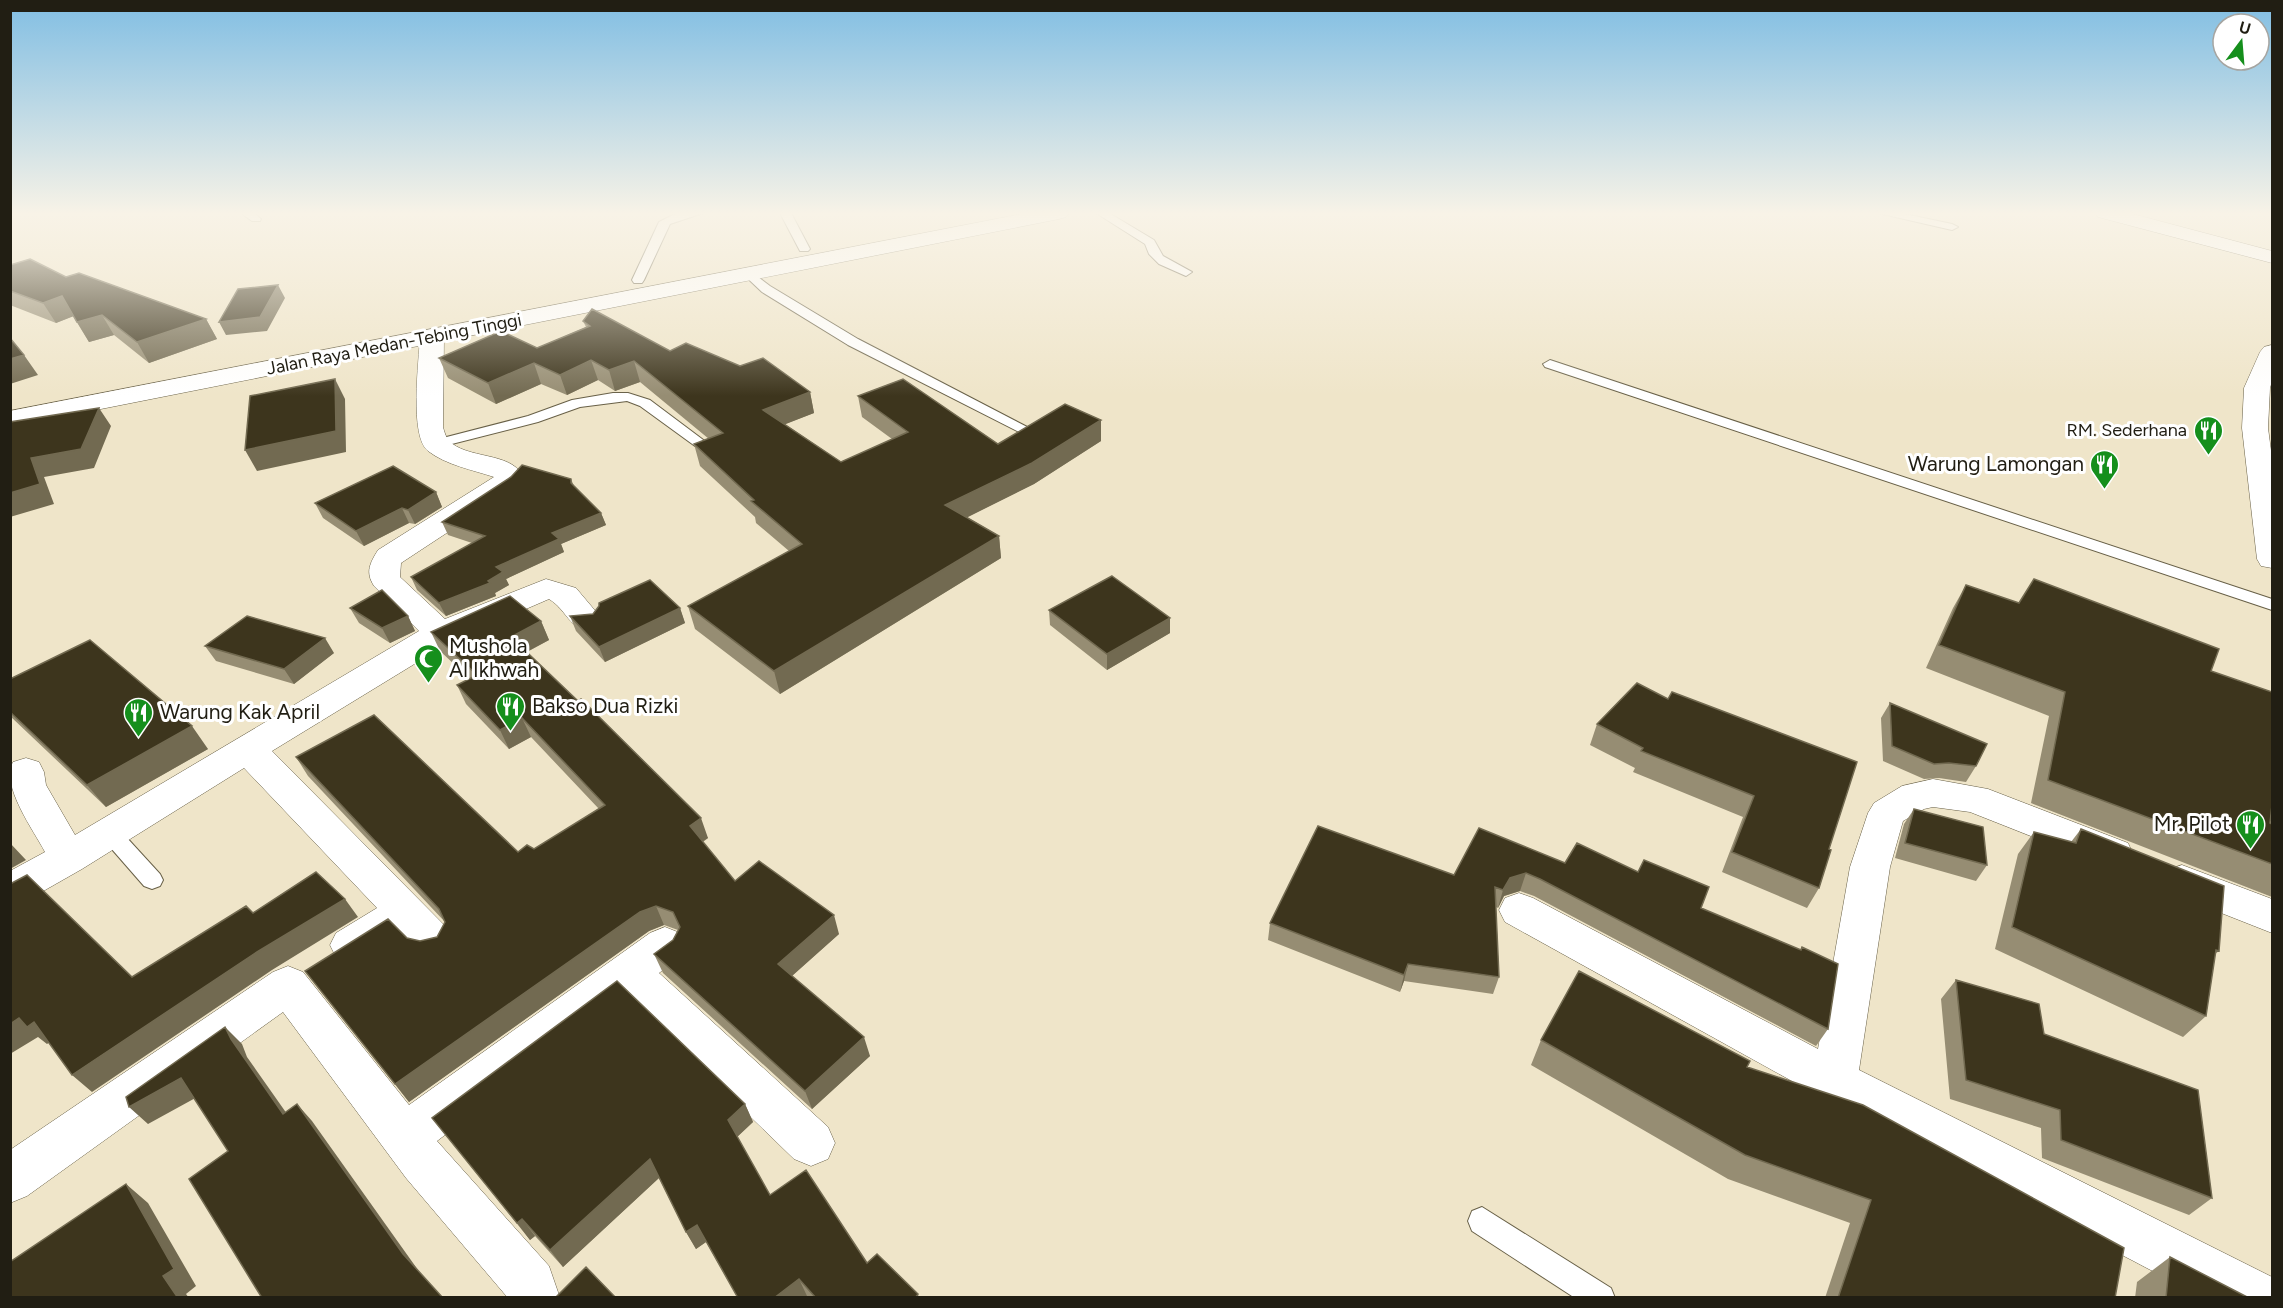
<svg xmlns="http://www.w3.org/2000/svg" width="2283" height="1308" font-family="Figtree,sans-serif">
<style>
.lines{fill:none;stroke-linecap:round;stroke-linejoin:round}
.lane-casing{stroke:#686047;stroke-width:2}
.street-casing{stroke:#686047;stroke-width:1}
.secondary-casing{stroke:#686047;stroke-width:1}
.highway-casing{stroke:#686047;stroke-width:1}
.lane{fill:#fff;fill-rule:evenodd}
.street{fill:#fff;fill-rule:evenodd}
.secondary{fill:#fff;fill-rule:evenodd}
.highway{fill:#fff;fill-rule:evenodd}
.wall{fill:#968d73}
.shaded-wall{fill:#726a51}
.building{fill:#3d351d;stroke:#726a51;stroke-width:1.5}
.labels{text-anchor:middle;stroke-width:6;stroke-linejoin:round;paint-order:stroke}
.far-street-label{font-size:18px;fill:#211e13;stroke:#fff}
.far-poi-label{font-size:18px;fill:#211e13;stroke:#fff;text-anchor:end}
.poi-label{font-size:21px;fill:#211e13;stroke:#fff;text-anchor:start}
</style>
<rect width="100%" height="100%" fill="#efe5c9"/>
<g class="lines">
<defs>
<path id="lane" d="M241 213H254L261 219 260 221H252Z
M677 213H703L670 224 644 280 642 283H634L632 280 659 222Z
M780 213H791L810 249 808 251H800Z
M1096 213H1109L1154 240 1163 256 1192 272 1186 276 1159 264 1149 254 1145 244Z
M1878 213H1900L1952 224 1958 227 1952 230Z
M749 270 770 286 858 339 1033 430 1026 434 1021 433 848 345 762 292 743 274Z
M1550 360 2272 599V610L1545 367 1543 364Z
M613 393H628L650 400 718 451 711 455 706 454 640 406 627 401 580 407 538 422 436 448 429 444 431 441 528 416 572 400Z
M110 825 117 827 160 874 163 880 160 886 152 889 144 886 103 839 100 833 103 827Z
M1482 1207 1611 1288 1615 1298H1575L1472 1231 1468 1221 1472 1211Z"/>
<path id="street" d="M2095 213H2129L2272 251V263L2098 217Z
M432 329 440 331 444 336 443 427C444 431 446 437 448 440 467 460 510 451 523 476L515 488 401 563 400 577 445 619 546 579 576 588 603 620 598 627C569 635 570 612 549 599L452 641 272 751 449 930 455 942 449 954C422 964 418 953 401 935L366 957 351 963 336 957 330 945 336 933 377 908 244 768 82 869 24 902 10 907V871L45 852C34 831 0 785 13 762L26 758 39 762 44 772 46 785 75 835 419 631 374 586C365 572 370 563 378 550L494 477C473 470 446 465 428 451 409 436 419 361 420 336L424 331Z
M1933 779 1988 789 2128 843 2133 854 2128 865 2114 869 1970 812 1933 807 1924 809 1903 821 1890 867 1859 1070 2272 1277V1298H2204L1819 1096 1505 922 1499 910 1505 898 1519 893 1533 898 1818 1049 1850 867 1868 813 1874 803 1902 786Z
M2182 865 2272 899V933L2168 892 2162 881 2168 870Z
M665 927 680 933 686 945 680 957 659 973 828 1127 835 1143 828 1159 811 1166 794 1159 627 997 437 1141 549 1266 560 1298H508L406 1178 283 1012 27 1196 10 1203V1150L273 972 288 966 303 972 409 1105 650 933Z"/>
<path id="secondary" d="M2272 345V381L2270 388 2268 428 2272 458V568L2261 566 2257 559 2242 428 2244 388 2260 352 2264 347Z"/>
<path id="highway" d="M1027 213H1069L1066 217 1059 219 10 427V411Z"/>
</defs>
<!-- lane casing -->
<use href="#lane" class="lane-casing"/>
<!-- street casing -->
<use href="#street" class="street-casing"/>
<!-- secondary casing -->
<use href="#secondary" class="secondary-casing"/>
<!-- highway casing -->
<use href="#highway" class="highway-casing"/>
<!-- lane -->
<use href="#lane" class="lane"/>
<!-- street -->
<use href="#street" class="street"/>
<!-- secondary -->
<use href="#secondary" class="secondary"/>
<!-- highway -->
<use href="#highway" class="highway"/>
</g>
<!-- wall -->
<path class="wall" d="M10 265 66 277 206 319 217 339 149 363 114 335 89 342 73 316 56 323 10 305Z
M583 321 670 351 740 366 810 392 814 413 785 424 841 462 892 439 862 417 858 396 998 444 1101 420V441L1034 484 967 517 999 536 1001 558 780 694 695 629 688 606 789 551 756 523 755 517 700 466 694 444 709 439 640 382 615 391 598 380 567 395 541 384 496 404 448 378 439 358 537 348 586 327Z
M571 479 574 486 601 513 606 525 561 544 564 552 506 579 509 585 495 593 496 596 446 616 417 590 411 577 472 543 448 535 442 522Z
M436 492 442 507 415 524 409 523 364 546 323 518 315 503Z
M1966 585 2211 671 2270 823 2272 824V897L2031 803 2049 716 1926 668 1953 608Z
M350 608 408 616 415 631 390 643 359 623Z
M680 608 685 623 605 662 576 631 570 616Z
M1049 610 1170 633 1107 670 1050 625Z
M541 621 549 640 527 652 708 838 703 842 735 881 839 934 792 976 870 1056 812 1109 663 973 654 954 673 940 678 930 664 925 649 931 409 1102 305 971 407 938 420 941 437 937 445 922 308 776 296 757 518 852 534 849 599 809 531 737 509 749 466 704 457 685 470 679 440 651 431 632Z
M205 646 334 653 294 684 216 661Z
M10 679 208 749 106 807 10 716Z
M1637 683 1829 849 1819 888 1807 908 1722 872 1743 817 1633 772 1635 768 1590 745 1597 724Z
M1890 703 1976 766 1966 782 1939 778 1924 779 1883 761 1881 718Z
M1914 809 1987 865 1976 881 1895 858 1904 824Z
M2081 829 2219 951 2215 954 2206 1016 2183 1037 1995 949 2018 854 2034 832 2071 842Z
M1565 863 1701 908 1800 950 1802 947 1828 1029 1816 1046 1534 896 1520 891 1504 896 1498 908 1496 907 1499 977 1493 994 1404 981 1400 992 1268 940 1270 923 1454 875Z
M1956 980 2044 1034 2212 1198 2189 1215 2042 1158 2041 1128 1950 1099 1941 999Z
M1541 1040 1747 1067 2115 1298H1825L1850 1223 1728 1179 1531 1065Z
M745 1104 753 1122 737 1137 770 1195 867 1263 918 1294 919 1298H808L807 1296 804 1298H738L706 1242 696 1249 686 1232 659 1178 563 1267 535 1236 530 1240 432 1118Z
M2170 1257 2249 1298H2135L2137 1282Z"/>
<!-- shaded-wall -->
<path class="shaded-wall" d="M278 285 285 298 267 331 226 335 219 322Z
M62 296 74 316 56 323 43 303Z
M102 315 114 335 89 342 77 322Z
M206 319 217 339 149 363 137 342Z
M24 355 38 375 10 384V359Z
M591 360 598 380 567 395 560 375Z
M634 361 640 382 615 391 609 370Z
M534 363 541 384 496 404 488 383Z
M335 379 345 399 346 452 257 471 245 450Z
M810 392 814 413 768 431 763 410Z
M99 408 111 426 94 468 44 477 54 504 10 517V493L31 458Z
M1101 420V441L1034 484 948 527 945 505Z
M436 492 442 507 415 524 408 510Z
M402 508 409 523 364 546 356 531Z
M601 513 606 525 561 544 564 552 506 579 509 585 495 593 496 596 446 616 439 603 488 581 496 567 552 533Z
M999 536 1001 558 780 694 774 671Z
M680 608 685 623 605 662 599 647Z
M408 616 415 631 390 643 382 628Z
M1170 618V633L1107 670V654Z
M541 621 549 640 519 656 511 637Z
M325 638 334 653 294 684 284 669Z
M522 718 531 737 509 749 500 730Z
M192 726 208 749 106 807 87 785Z
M701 818 708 838 697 845 690 826Z
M10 843 26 860 10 869Z
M1526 873 1520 891 1504 896 1498 908 1503 890 1510 878Z
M345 899 358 917 272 970 92 1092 72 1075 257 952Z
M656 906 664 925 649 931 409 1102 395 1084 640 912Z
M834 915 839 934 784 983 778 964Z
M1408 964 1404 981 1400 992 1404 975Z
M19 1018 34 1022 53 1040 47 1044 38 1037 10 1054V1024Z
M225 1027 242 1044 247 1057 299 1131 283 1114 231 1039Z
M864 1037 870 1056 812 1109 805 1091Z
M181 1078 199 1096 148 1124 129 1107Z
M297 1104 312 1121 418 1270 403 1254Z
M745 1104 753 1122 736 1138 728 1120Z
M650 1159 660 1177 563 1267 550 1250Z
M126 1184 148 1203 196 1286 186 1294 189 1298H178L163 1276Z
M522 1219 535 1236 530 1240 517 1223Z
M697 1225 706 1242 696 1249 686 1232Z
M799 1279 807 1296 804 1298H774Z"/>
<!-- building -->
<path class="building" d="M30 259 66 277 79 273 206 319 137 342 102 315 77 322 62 296 43 303 10 291V265Z
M278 285 260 317 219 322 238 289Z
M592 309 670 351 686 343 740 366 763 358 810 392 763 410 841 462 908 432 858 396 903 379 998 444 1065 404 1101 420 1032 463 945 505 999 536 774 671 688 606 802 544 751 501 754 500 694 444 723 433 634 361 609 370 591 360 560 375 534 363 488 383 439 358 501 331 537 348 590 326 583 321Z
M10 338 24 355 10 359Z
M335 379 336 431 245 450 250 396Z
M99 408 81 449 31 458 40 484 10 493V422Z
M522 465 571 479V483L601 513 552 533 559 539 496 567 503 572 488 581 490 583 439 603 411 577 485 536 442 522 511 477Z
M393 466 436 492 408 510 402 508 356 531 315 503Z
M1112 576 1170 618 1107 654 1049 610Z
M2034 579 2219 649 2211 671 2272 692V805L2270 823 2272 824V864L2048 780 2065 692 1939 645 1966 585 2019 603Z
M650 580 680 608 599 647 570 616 593 614 599 606V603Z
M382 590 408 616 382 628 350 608Z
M510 596 541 621 511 637 578 701 581 699 701 818 690 826 735 881 759 861 834 915 778 964 864 1037 805 1091 654 954 673 940 680 927 673 912 656 906 640 912 395 1084 305 971 388 919 407 938 420 941 437 937 445 922 439 909 296 757 374 715 518 852 527 845 534 849 605 805 522 718 500 730 457 685 477 675 431 632Z
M247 616 325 638 284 669 205 646Z
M90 640 192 726 87 785 10 712V679Z
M1637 683 1668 699 1672 692 1857 762 1829 849 1831 850 1819 888 1732 852 1754 796 1641 751 1643 748 1597 724Z
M1890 703 1987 744 1976 766 1949 763 1934 764 1892 746Z
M1914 809 1983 827 1987 865 1905 843Z
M1318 826 1454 875 1479 828 1565 863 1577 843 1638 872 1644 860 1709 887 1701 908 1801 950 1802 947 1838 964 1828 1029 1540 879 1526 873 1510 878 1503 890 1495 887 1499 977 1408 964 1404 975 1270 923Z
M2081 829 2224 886 2219 951 2216 950 2206 1016 2012 927 2034 832 2076 843Z
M316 872 345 899 257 952 72 1075 34 1022 27 1027 19 1018 10 1024V884L27 875 132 977 246 906 253 913Z
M1579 971 1750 1061 1747 1067 1863 1105 2124 1248 2115 1298H1838L1871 1200 1745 1155 1541 1040Z
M1956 980 2039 1004 2044 1034 2198 1090 2212 1198 2061 1140 2060 1110 1966 1080Z
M617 981 745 1104 728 1120 770 1195 806 1170 867 1263 877 1254 918 1294 915 1298H816L799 1279 774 1298H738L697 1225 686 1232 650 1159 550 1250 522 1219 517 1223 432 1118Z
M225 1027 231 1039 283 1114 297 1104 403 1254 443 1298H262L189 1179 228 1151 181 1078 129 1107 126 1097Z
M126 1184 174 1269 163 1276 178 1298H10V1262Z
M2170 1257 2249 1298H2166Z
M586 1267 616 1298H555Z"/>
<!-- sky -->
<linearGradient id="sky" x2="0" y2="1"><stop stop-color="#81bee3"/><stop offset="0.54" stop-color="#f8f3e7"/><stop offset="1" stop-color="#f8f3e7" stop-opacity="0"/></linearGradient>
<rect width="2283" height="396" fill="url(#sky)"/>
<!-- icons -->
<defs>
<symbol id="restaurant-pin" viewBox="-11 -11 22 30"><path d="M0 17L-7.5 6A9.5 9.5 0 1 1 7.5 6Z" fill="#158f1c" stroke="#fff"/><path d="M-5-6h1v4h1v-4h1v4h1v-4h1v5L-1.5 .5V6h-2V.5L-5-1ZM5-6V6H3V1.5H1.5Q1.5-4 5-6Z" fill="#fff"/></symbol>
<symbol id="mosque-pin" viewBox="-11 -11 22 30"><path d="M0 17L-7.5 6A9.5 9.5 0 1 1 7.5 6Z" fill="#158f1c" stroke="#fff"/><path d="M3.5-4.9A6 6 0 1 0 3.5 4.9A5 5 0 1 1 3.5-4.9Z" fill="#fff"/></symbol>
</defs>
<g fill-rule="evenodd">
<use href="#restaurant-pin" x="2192" y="414" width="33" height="45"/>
<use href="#restaurant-pin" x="2088" y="448" width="33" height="45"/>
<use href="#mosque-pin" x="412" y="642" width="33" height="45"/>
<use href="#restaurant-pin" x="494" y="690" width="33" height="45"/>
<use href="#restaurant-pin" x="122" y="696" width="33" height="45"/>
<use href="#restaurant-pin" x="2234" y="808" width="33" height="45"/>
</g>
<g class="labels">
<!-- far-street labels -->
<g class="far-street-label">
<text transform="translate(394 344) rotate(-11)" y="6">Jalan Raya Medan-Tebing Tinggi</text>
</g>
<!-- far-poi labels -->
<g class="far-poi-label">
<text x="2187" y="436">RM. Sederhana</text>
</g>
<!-- poi labels -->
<g class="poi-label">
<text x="2084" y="471" text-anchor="end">Warung Lamongan</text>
<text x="449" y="653">Mushola<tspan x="449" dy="24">Al Ikhwah</tspan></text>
<text x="532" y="713">Bakso Dua Rizki</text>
<text x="160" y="719">Warung Kak April</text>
<text x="2230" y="831" text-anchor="end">Mr. Pilot</text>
</g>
</g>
<!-- border -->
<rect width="2283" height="1308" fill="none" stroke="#211e13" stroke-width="24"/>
<!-- north arrow -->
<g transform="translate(2241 42) rotate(16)"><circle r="28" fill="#ffffff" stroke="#a6a5a1" stroke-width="1.5"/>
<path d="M0-4.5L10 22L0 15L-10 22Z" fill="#158f1c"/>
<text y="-9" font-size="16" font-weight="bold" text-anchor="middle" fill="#211e13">U</text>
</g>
</svg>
